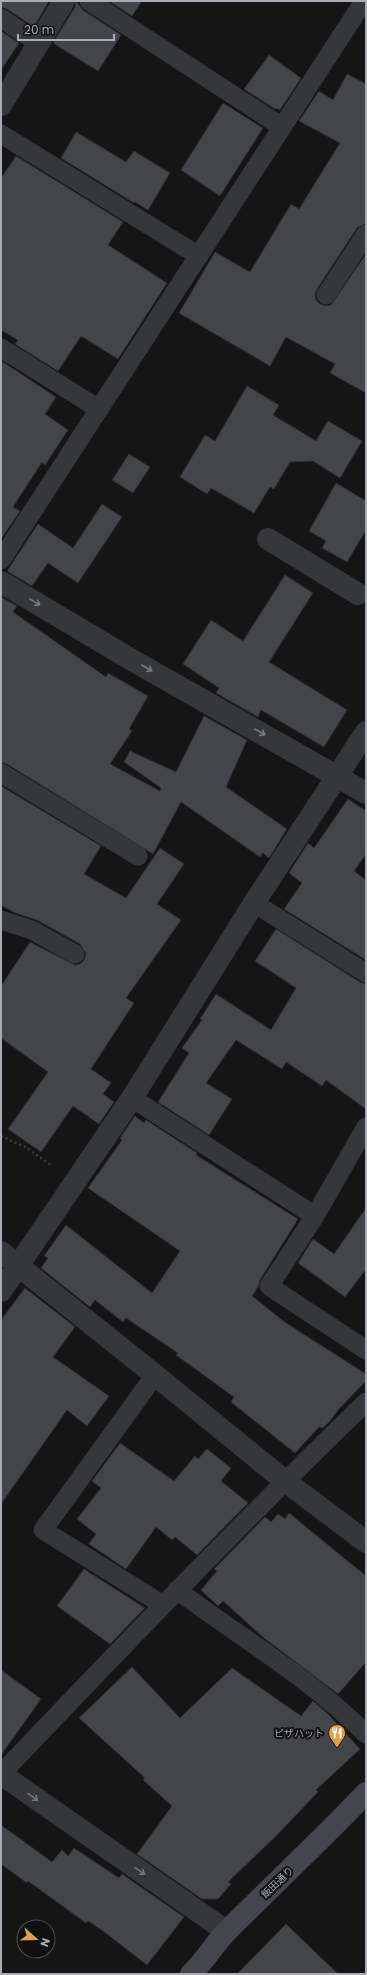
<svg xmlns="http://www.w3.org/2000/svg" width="367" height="1975" font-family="Poppins,'Noto Sans JP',sans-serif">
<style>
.building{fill:#444549;stroke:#2f2f32}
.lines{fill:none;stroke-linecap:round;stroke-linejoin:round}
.path{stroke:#3c3e42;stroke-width:2.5;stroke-dasharray:2 3;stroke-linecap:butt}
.service{stroke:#36373b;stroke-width:19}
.minor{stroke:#36373b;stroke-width:22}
.tertiary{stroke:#36373b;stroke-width:22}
.secondary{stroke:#45464b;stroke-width:22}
.oneway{stroke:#75787e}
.labels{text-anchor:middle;stroke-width:4;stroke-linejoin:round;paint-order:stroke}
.poi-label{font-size:10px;fill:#a8adb5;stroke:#101011;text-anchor:end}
.street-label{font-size:10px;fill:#a8adb5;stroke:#101011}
</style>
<rect width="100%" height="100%" fill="#151516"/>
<!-- building -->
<path class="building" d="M1 1H49L34 27 7 9 1 7Z
M76 1 83 10 121 35 98 71 53 43 75 7Z
M109 1H142L132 16Z
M1 31 19 43 1 70Z
M269 55 301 78 280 110 276 108 275 109 244 89Z
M347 74 366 84V223L357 228 317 289 315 295 316 300 320 304 326 306 331 305 366 254V393L330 373 335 364 286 337 270 366 179 313 215 252 250 272 291 204 299 209 340 143 299 121 319 91 333 100Z
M223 103 263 128 220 196 181 170Z
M76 132 126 162 134 151 170 173 148 210 135 202 134 203 61 158Z
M16 156 123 222 108 245 167 283 118 359 81 336 58 371 15 344 18 340 1 330V178Z
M3 362 56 397 45 414 68 430 45 465 42 462 13 507 20 511 1 539V366Z
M247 386 279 405 273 415 316 441 328 421 362 441 340 478 313 461 290 462 274 489 270 487 254 513 211 488 207 494 180 477 205 435 215 441Z
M129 454 150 467 133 493 112 480Z
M336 483 366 501V530L347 562 322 548 326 541 309 531Z
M102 504 122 517 78 583 48 563 32 586 7 571 38 524 73 548Z
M285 575 313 593 269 662 347 710 324 747 261 710 258 717 216 693 219 688 183 664 211 620 243 641Z
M1 597 17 606 13 612 106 677 108 673 148 696 129 729 132 731 110 764 160 791 161 788 124 762 130 751 176 772 204 716 247 740 226 787 287 829 269 858 263 853 260 857 181 802 153 854 7 764 1 762Z
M1 786 101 846 84 874 126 898 160 848 184 864 157 904 181 920 126 998 134 1003 91 1069 111 1083 103 1094 114 1102 99 1124 73 1106 41 1152 8 1129 48 1072 1 1038V986L30 942 75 965 80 964 84 960 86 953 80 944 37 920 15 913 1 905Z
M348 799 366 811V854L354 871 366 880V960L284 909 302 883 289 873 308 843 314 848Z
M276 929 360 982 366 984V1109L326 1080 322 1086 286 1062 282 1069 236 1040 206 1083 232 1099 209 1135 158 1102 189 1053 182 1048 202 1020 200 1019 216 994 271 1030 296 988 255 961Z
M135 1116 144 1123 146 1120 197 1153 196 1155 298 1219 260 1280 258 1287 252 1296 286 1323 366 1374V1381L338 1410 330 1421 323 1428 319 1427 295 1453 231 1402 234 1397 176 1355 178 1353 126 1318 123 1322 95 1300 90 1307 41 1268 48 1258 44 1256 66 1225 152 1293 180 1251 88 1188 122 1140 120 1138Z
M366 1208V1269L345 1297 298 1263 313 1239 334 1254Z
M25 1288 75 1327 53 1357 109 1396 87 1426 67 1410 1 1504V1320Z
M120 1443 174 1481 195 1456 198 1459 207 1449 231 1468 221 1481 248 1503 197 1555 175 1537 172 1540 156 1527 126 1569 89 1544 96 1534 77 1519 101 1488 92 1481Z
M289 1513 366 1576V1662L338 1694 264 1638 223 1601 218 1606 201 1590 217 1571 214 1569 265 1517 271 1522 278 1514 285 1519Z
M84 1569 145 1608 110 1644 57 1606Z
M132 1667 180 1718 232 1668 301 1716 313 1701 329 1715 360 1749 316 1790 318 1792 276 1836 228 1882 231 1884 218 1899H202L137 1854 172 1806 143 1780 145 1778 79 1718Z
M1 1670 41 1699 1 1755Z
M1 1825 52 1862 62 1850 68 1856 74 1848 119 1878 122 1874 184 1917 147 1965 103 1931 88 1921 86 1923 28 1881 27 1883 1 1864Z
M286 1924 338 1974H237Z"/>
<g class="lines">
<!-- path -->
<path class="path" d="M1 1136 27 1148 52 1166"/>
<!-- service -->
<path class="service" d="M89 1 282 127
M1 18 38 43
M1 134 199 256
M326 295 366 234
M1 348 99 409
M1 560 364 1
M1 773 138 856
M254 903 366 973
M1 920 32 930 75 954
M132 1098 315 1216
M366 1127 315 1216 269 1286 366 1350
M155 1375 43 1530 163 1605
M177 1590C240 1637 310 1678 366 1734
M1 1774C121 1648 241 1523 366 1402"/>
<!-- minor -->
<path class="minor" d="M1 105 64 1
M268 539 358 594
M1 582 132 660 366 793
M1 1291 132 1098 254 903 366 732
M1 1774 226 1931"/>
<!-- tertiary -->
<path class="tertiary" d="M1 1252 155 1375 285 1481 366 1542"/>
<!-- secondary -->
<path class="secondary" d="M191 1974C205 1961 214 1944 228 1930 274 1884 321 1840 366 1793"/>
</g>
<!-- one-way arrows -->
<defs><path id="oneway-shaft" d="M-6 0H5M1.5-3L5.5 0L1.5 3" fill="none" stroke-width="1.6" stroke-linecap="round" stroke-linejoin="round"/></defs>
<g class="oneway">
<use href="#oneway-shaft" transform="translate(35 602) rotate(31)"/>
<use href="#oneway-shaft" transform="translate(147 668) rotate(30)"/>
<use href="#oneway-shaft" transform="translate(260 732) rotate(30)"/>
<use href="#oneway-shaft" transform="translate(33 1797) rotate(35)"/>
<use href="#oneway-shaft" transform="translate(140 1871) rotate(35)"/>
</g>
<!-- icons -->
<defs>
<symbol id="restaurant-pin" viewBox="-11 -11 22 30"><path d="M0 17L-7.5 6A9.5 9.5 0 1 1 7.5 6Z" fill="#dfa144" stroke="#101011"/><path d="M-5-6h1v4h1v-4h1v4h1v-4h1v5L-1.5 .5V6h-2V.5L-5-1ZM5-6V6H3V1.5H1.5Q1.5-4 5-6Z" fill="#fff"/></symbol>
</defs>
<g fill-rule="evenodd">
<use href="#restaurant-pin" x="327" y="1723" width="20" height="27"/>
</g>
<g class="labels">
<!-- poi labels -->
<g class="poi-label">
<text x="324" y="1737">ピザハット</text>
</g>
<!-- street labels -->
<g class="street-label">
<text transform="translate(277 1882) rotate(-44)" y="4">飯田通り</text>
</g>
</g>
<!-- border -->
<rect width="367" height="1975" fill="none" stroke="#a8adb5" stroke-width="4"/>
<!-- north arrow -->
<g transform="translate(36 1939) rotate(110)"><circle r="19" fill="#101011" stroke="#4d4f53"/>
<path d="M0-3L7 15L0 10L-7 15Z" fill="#dfa144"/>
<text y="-6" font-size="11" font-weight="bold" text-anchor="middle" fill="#a8adb5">N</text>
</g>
<!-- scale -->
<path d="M18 34v6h96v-6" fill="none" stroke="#a8adb5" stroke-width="2"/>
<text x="24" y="34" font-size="12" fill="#a8adb5" stroke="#101011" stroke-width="3" paint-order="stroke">20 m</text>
</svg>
